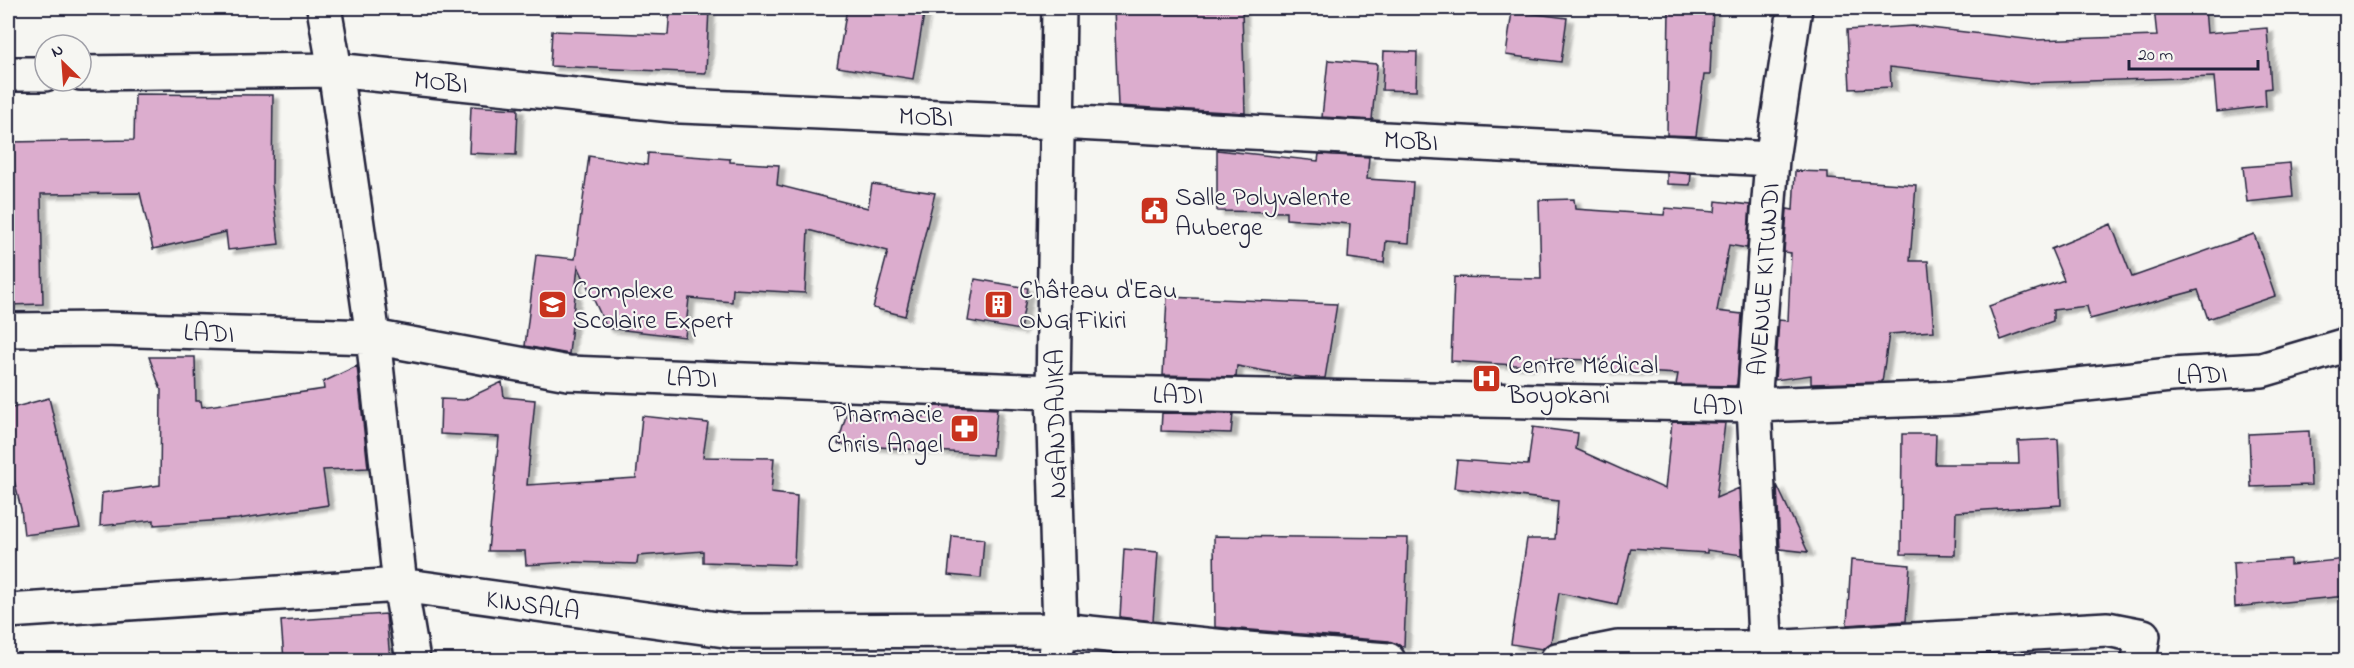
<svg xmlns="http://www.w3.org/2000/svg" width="2354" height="668" font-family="'Indie Flower',sans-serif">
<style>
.building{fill:#dcadce;stroke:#22223b;stroke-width:1.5;filter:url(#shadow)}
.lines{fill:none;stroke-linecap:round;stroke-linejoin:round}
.street-casing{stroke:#22223b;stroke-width:38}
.street{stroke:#f6f6f2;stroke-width:33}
.labels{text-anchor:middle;stroke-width:4.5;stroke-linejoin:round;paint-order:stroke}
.street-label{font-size:26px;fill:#22223b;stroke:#f6f6f2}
.poi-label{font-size:26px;fill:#22223b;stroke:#f6f6f2;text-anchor:start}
</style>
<defs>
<filter id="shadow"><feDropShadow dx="6" dy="4" stdDeviation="1.5" flood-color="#0004"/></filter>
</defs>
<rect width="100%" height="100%" fill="#f6f6f2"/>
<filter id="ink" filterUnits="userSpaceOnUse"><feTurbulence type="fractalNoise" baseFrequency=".0167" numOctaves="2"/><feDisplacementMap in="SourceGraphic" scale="12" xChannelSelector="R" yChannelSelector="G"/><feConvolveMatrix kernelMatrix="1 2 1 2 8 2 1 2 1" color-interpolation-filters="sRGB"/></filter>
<g filter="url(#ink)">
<!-- building -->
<path class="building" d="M670 8H709L706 73 550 66 552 31 668 35Z
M847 8H925L913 79 837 67Z
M1114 8H1169V13L1242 10 1245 113 1118 106Z
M1669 8H1713L1710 75H1704L1696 136 1667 135Z
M2154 8H2205L2207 33 2267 28 2271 88 2265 89 2266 106 2217 112 2214 77 2025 83 1890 67 1891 87 1850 89 1847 30 1913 26 2034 40 2157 36Z
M1512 11 1567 18 1561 62 1506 55Z
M1384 51 1417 52 1416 91 1382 90Z
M1328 60 1377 64 1372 120 1322 117Z
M135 94 273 95 272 184 279 244 228 250 226 232 153 249 140 193 41 194 43 304 8 305V142L134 140Z
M471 106 518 109 516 155 469 153Z
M1217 150 1318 161 1319 154 1369 157 1367 179 1413 182 1409 243 1386 241 1384 263 1348 258 1350 224 1286 219V212L1217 211Z
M648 153 730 159V162L779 165 777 185 868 208 872 184 935 193 905 316 873 308 888 251 808 230 805 293 733 289 732 302 689 298 685 337 607 328 578 266 569 354 525 346 536 255 575 259 589 156 647 165Z
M2290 163 2293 197 2247 202 2243 167Z
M1795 171 1828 172V179L1916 185 1910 261H1928L1934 331 1889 334 1882 382 1811 384V375L1775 380 1779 320 1788 321 1791 253 1784 252 1787 209 1793 210Z
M1667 172 1691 174 1690 185 1667 184Z
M1574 199 1575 209 1664 215 1665 208 1715 212 1716 201 1750 205 1747 248 1729 245 1717 311 1742 314 1737 384 1735 386 1676 385 1678 374 1605 370 1606 360 1532 359 1531 366 1451 361 1454 277 1541 279 1539 200Z
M2111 224 2132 277 2254 234 2275 296 2208 319 2198 290 2090 319 2087 306 2053 310V321L2001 340 1989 306 2064 280 2051 249Z
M975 279 1028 288 1020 330 968 321Z
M1167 297 1337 304 1325 378H1304L1237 366 1236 377 1163 375Z
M149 357H195L196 401H201L202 407 324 389 323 382 357 366 368 468 323 470 328 505 238 519 154 525V520L100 526 102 493 160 485 161 390Z
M502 382 504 397 535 400 527 485 636 478 642 416 708 423 703 457 774 458 771 493 797 496 794 565 703 562V551L638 556 637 564 571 562 526 565 525 551H488L499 437 440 434 441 399 464 400Z
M49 398 80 528 24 535 21 509 8 455V409Z
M933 406 997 409 992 455 838 444 847 412 932 417Z
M1162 413 1233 414 1231 433 1161 431Z
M1672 422 1725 423 1716 498 1739 488 1742 555 1707 550V553L1631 548 1617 605 1559 593 1551 642 1542 649 1511 644 1527 539H1555L1558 501 1454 488 1457 460 1528 465 1533 427 1578 433 1576 449 1665 489Z
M2309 431 2311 485 2251 487 2249 434Z
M1902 434H1936L1935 464H2019L2018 441 2058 439 2061 505 1956 512 1955 555 1901 554Z
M1777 485 1808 552 1780 549Z
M952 536 984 539 981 578 948 575Z
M1214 536 1408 538 1404 647 1389 641 1215 627Z
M1124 549 1158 552 1153 621 1120 617Z
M2290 559V565L2346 559V596L2235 607 2233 563Z
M1851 560 1910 565 1906 621 1847 625Z
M386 614 390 660H284L281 621Z"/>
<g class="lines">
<defs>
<path id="street" d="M324 8 335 70 373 337 400 585 413 660
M81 73 335 70 681 106 1057 122 1772 159
M8 74H45
M8 330 103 329 373 337 568 373 1053 392 1754 405 1956 398 2170 375 2262 370 2346 345
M8 611 400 585 732 631 1060 630 1235 648 1388 660
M1055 660 1060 630 1053 392 1059 8
M1557 660 1618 648H1765L2107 629 2143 636 2139 660
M1766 660 1754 405 1772 159 1795 8"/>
</defs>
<!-- street casing -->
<use href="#street" class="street-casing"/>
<!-- street -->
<use href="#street" class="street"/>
</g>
</g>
<!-- icons -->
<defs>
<symbol id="civic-square" viewBox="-11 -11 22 22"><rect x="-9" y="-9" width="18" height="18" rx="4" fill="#c8321e" stroke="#f6f6f2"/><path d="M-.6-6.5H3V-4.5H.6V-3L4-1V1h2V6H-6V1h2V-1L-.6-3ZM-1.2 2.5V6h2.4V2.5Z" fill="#fff"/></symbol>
<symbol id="school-square" viewBox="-11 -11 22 22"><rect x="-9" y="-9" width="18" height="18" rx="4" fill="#c8321e" stroke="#f6f6f2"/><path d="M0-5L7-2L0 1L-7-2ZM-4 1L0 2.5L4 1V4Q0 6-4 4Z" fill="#fff"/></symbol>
<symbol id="building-square" viewBox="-11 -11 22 22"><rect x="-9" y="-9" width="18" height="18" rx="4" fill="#c8321e" stroke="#f6f6f2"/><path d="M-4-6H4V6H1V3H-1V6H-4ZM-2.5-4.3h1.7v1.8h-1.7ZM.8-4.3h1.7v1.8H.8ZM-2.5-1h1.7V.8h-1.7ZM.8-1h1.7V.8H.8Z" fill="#fff"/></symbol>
<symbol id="hospital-square" viewBox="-11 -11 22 22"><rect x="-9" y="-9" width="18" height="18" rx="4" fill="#c8321e" stroke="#f6f6f2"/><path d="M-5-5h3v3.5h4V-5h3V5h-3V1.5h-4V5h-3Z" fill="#fff"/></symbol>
<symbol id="pharmacy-square" viewBox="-11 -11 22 22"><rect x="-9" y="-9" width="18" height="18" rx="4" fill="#c8321e" stroke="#f6f6f2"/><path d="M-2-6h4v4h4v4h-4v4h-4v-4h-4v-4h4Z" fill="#fff"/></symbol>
</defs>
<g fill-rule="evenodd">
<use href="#civic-square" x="1138" y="194" width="33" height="33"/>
<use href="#school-square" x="536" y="288" width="33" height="33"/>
<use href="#building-square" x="982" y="288" width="33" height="33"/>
<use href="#hospital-square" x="1470" y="362" width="33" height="33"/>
<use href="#pharmacy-square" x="948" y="412" width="33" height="33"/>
</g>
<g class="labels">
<!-- street labels -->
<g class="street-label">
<text transform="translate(441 81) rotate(6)" y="9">MOBI</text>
<text transform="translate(926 116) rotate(2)" y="9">MOBI</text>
<text transform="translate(1411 140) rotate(3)" y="9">MOBI</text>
<text transform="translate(1763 279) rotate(-86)" y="9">AVENUE KITUNDI</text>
<text transform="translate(209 332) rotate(2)" y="9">LADI</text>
<text transform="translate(2202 374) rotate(-3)" y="9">LADI</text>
<text transform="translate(692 377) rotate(2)" y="9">LADI</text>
<text transform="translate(1178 394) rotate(1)" y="9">LADI</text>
<text transform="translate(1718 405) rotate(1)" y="9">LADI</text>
<text transform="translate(1055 424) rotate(-91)" y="9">NGANDAJIKA</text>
<text transform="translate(533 604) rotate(8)" y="9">KINSALA</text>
</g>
<!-- poi labels -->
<g class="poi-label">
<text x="1175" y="205">Salle Polyvalente<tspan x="1175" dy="30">Auberge</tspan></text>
<text x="573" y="298">Complexe<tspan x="573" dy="30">Scolaire Expert</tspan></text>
<text x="1019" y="298">Château d'Eau<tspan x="1019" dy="30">ONG Fikiri</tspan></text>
<text x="1508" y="373">Centre Médical<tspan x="1508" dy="30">Boyokani</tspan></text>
<text x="943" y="422" text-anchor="end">Pharmacie<tspan x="943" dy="30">Chris Angel</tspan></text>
</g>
</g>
<!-- margin -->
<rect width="2354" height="668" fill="none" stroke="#f6f6f2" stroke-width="30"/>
<rect x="15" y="15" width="2324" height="638" fill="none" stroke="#22223b" stroke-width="2" filter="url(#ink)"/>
<!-- north arrow -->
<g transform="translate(63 63) rotate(335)"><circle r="28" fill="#f6f6f2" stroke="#a1a1a9" stroke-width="1.5"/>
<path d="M0-4.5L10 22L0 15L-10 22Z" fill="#c8321e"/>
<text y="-9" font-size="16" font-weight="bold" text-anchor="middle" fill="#22223b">N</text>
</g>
<!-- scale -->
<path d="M2129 60v9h129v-9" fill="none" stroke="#22223b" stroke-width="3"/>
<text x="2138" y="60" font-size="18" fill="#22223b" stroke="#f6f6f2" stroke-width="4.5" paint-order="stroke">20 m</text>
</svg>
